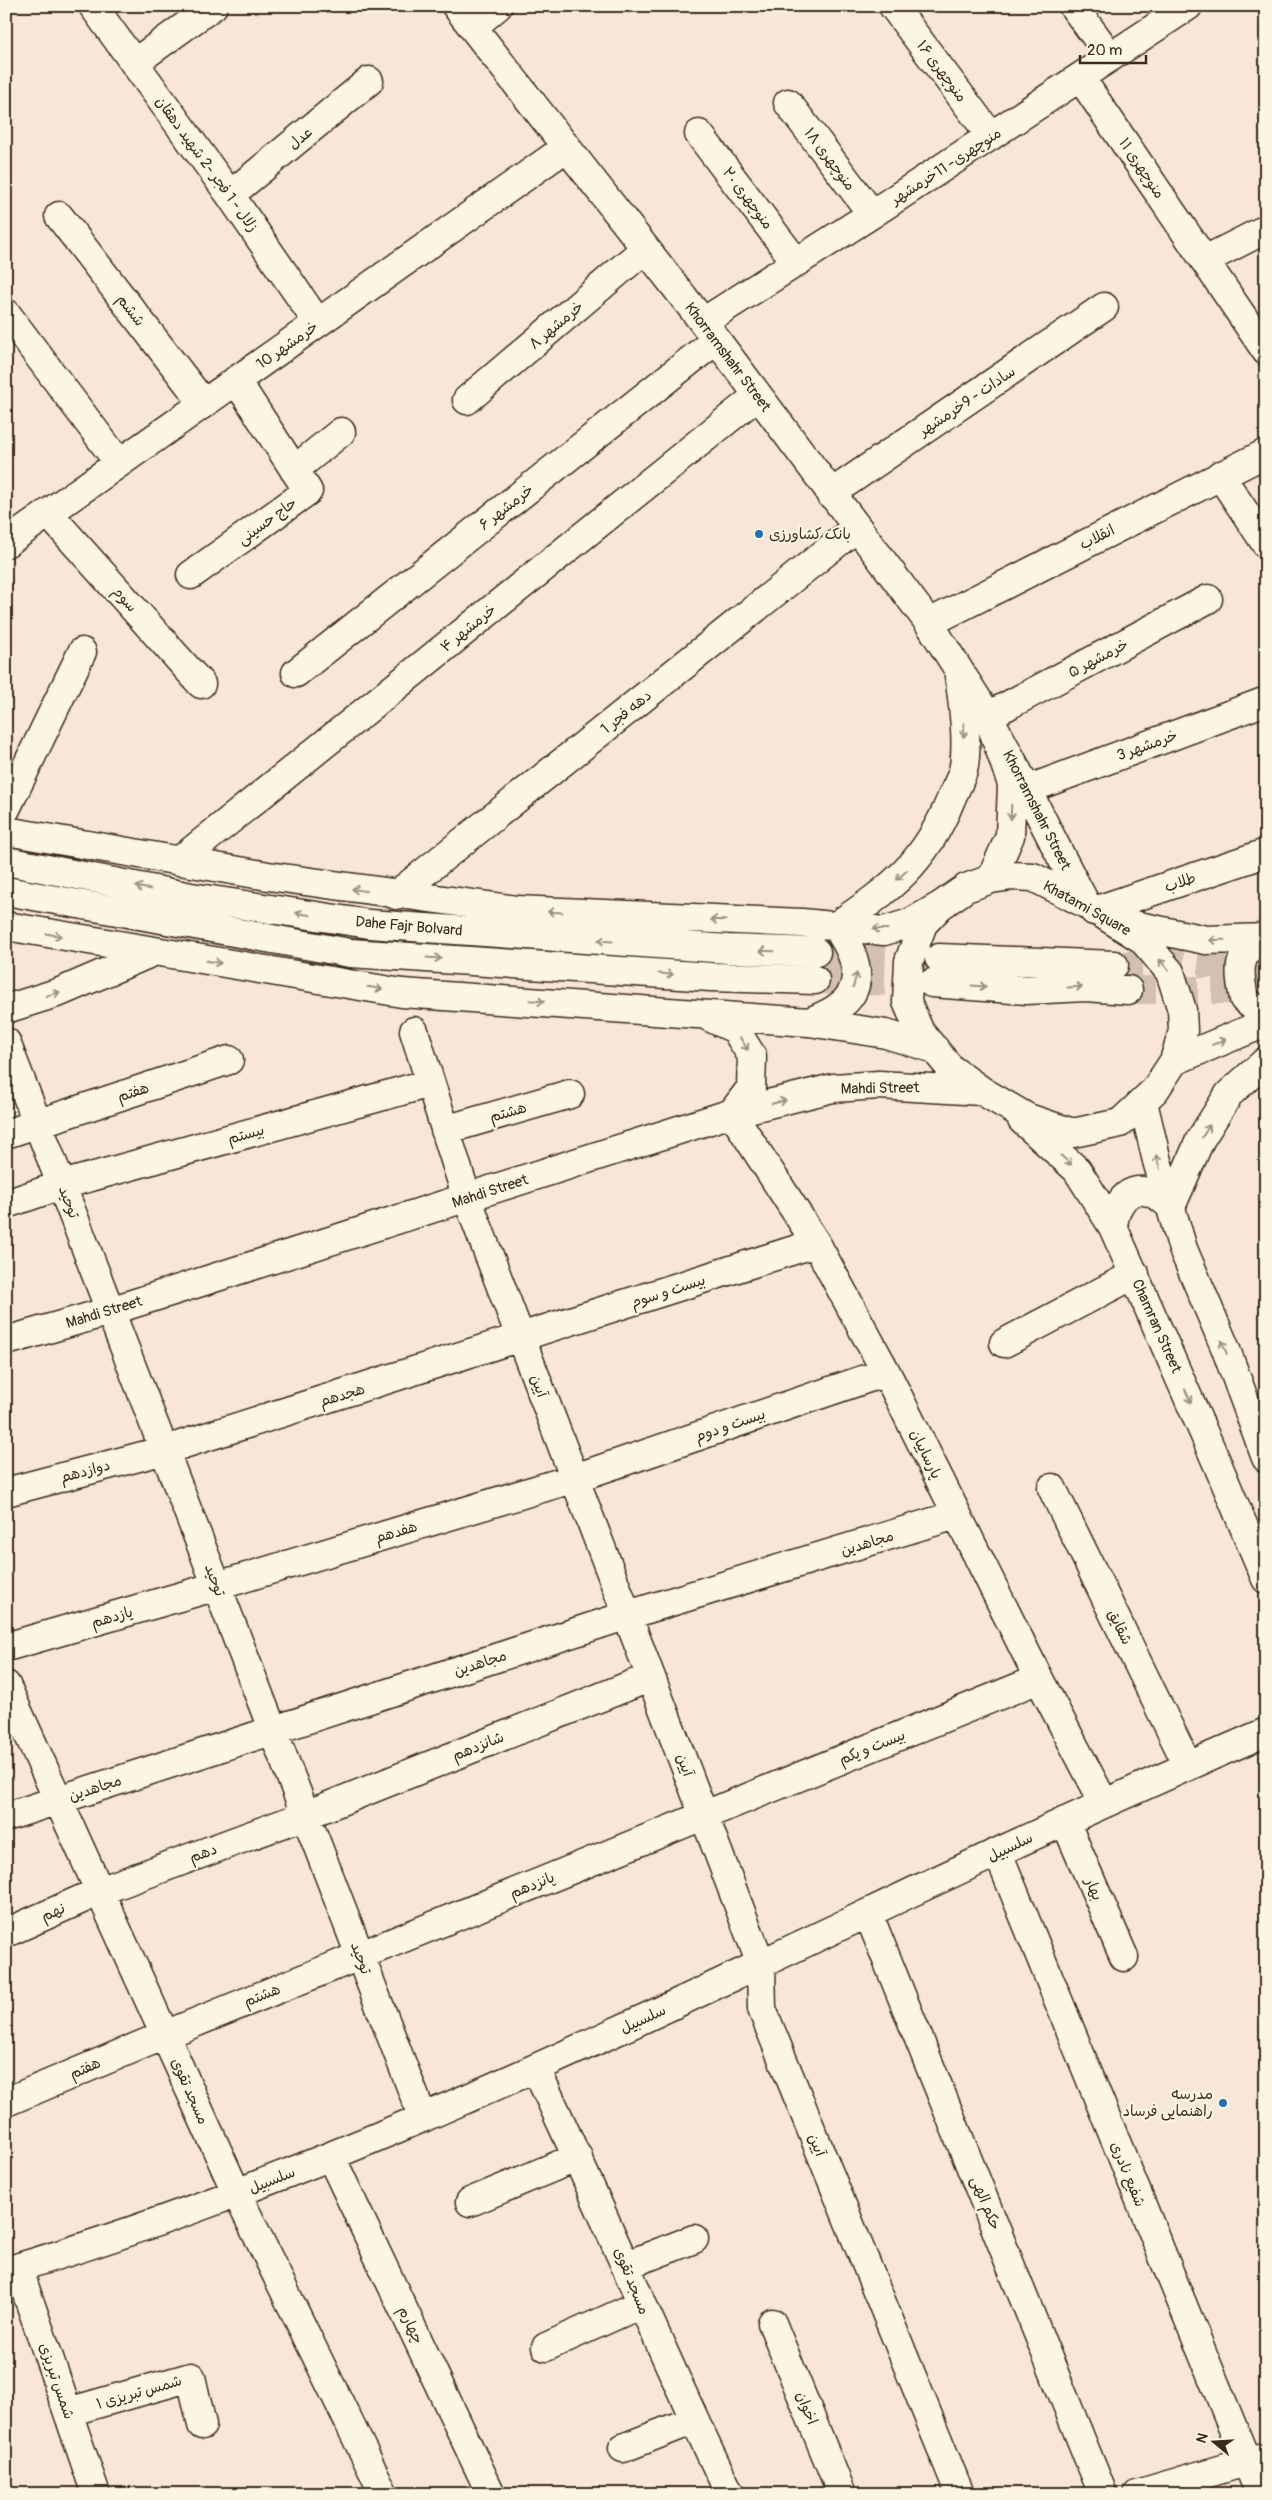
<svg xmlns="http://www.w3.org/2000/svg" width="1272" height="2500" font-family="Pangolin,'Playpen Sans Arabic',sans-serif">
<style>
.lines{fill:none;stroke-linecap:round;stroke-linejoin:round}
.major-tunnel{stroke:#d2c1b3;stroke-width:28;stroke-dasharray:28 14;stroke-linecap:butt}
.minor-casing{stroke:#3b2a1e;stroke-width:31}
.major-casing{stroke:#3b2a1e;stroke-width:31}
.minor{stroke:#fcf5e5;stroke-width:28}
.major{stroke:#fcf5e5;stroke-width:28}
.oneway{stroke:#9c9082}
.poi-dot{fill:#1f6fb2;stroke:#fcf5e5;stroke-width:2}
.labels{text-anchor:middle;stroke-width:4.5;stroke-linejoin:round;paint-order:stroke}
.street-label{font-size:15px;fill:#3b2a1e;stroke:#fcf5e5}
.poi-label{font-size:15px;fill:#3b2a1e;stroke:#fcf5e5;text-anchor:start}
</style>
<rect width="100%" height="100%" fill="#f8e7d8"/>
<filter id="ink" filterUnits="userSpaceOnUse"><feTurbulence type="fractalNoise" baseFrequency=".02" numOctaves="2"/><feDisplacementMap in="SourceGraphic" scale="10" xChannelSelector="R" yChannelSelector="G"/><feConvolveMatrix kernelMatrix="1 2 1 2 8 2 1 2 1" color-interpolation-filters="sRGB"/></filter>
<g filter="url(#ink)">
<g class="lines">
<!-- major-tunnel -->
<path class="major-tunnel" d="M816 952 933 957
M1114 965 1266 963
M815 980 931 983
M1128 990H1266"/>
<defs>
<path id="minor" d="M93 6 230 195 318 323
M893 6 991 136
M1073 6 1111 57
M473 27 498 6
M134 63 213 6
M1080 77 1266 351
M788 103 872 214
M699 134 796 262
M230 195 369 81
M59 216 204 404
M1205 260 1266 229
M6 313 119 463
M703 322 872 214 1188 6
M467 400 645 249
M294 470 341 432
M1220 475 1266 544
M830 494 1104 307
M48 513 201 684
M6 543 567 147
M191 575 308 491 236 380
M929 623 1266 453
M296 673 716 340
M988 716 1208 599
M1029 789 1266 701
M6 809 82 652
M179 861 757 396
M396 895 856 528
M1094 911 1266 853
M6 1009 60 992 153 952
M414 1031 467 1198 761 1964 762 2009 960 2494
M6 1042 423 2118
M732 1113 816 1243 886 1372 1039 1679 1104 1803
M445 1130 570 1094
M6 1134 229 1060
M6 1204 62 1185 430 1083
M1004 1343 1135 1274
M1052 1488 1188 1766
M6 1492 165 1450 816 1243
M6 1647 217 1586 575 1478 886 1372
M6 1685 237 2194 384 2494
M6 1817 628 1615 956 1515
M1065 1821 1124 1957
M998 1853 1260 2494
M868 1913 1103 2494
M6 1933 100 1891 306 1815 651 1677
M536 2069C603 2209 661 2354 730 2494
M6 2102 165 2035 1039 1679
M331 2157 491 2494
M470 2202 578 2157
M627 2265 694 2239
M18 2268 96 2494
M6 2271C304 2183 584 2047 864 1915 997 1851 1131 1791 1266 1732
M772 2323 842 2494
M546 2347 641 2304
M68 2412 191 2377 202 2425
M623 2448 694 2420
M1137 2494 1266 2456"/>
<path id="major" d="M456 6 703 322 929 623 988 716
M6 831 268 876 517 910 802 923 884 931 910 923 940 906
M6 861 191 897 369 924 728 949 816 952
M1012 876 1033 877 1086 904 1142 939 1170 972 1182 1010 1183 1031 1174 1061 1155 1090 1120 1123 1073 1133 1028 1118 982 1091 951 1069 920 1032 907 1002 909 961 923 924 940 906 966 888 991 879Z
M991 879 1010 836 1012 784 988 716C1023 778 1052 842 1086 904
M6 891 350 953 711 977 815 980
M1124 923 1206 940 1266 938
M6 926 402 993 809 1022 886 1034 935 1049
M1258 938C1236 959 1239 971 1244 999L1266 1017
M939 958 1114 965
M932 983 1026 990 1085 987 1128 990
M709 1017 735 1029 752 1056 751 1088 732 1113
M809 1022C818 1018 829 1014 837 1008 870 986 854 952 836 926 891 888 925 864 951 799 955 790 960 780 963 771 969 745 963 702 959 676
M1174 1061 1253 1028 1266 1025
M1143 1102 1157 1161 1183 1249 1225 1347 1266 1458
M1022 1120 1077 1170 1113 1227 1217 1463 1266 1579
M1113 1227C1117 1188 1144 1179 1171 1207L1200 1140 1229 1094 1266 1061
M6 1341 110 1311 732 1113 833 1088 879 1085 982 1091"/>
</defs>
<!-- minor casing -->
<use href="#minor" class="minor-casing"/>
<!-- major casing -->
<use href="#major" class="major-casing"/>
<!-- minor -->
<use href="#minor" class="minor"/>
<!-- major -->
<use href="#major" class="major"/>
</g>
<!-- one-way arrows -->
<defs><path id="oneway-shaft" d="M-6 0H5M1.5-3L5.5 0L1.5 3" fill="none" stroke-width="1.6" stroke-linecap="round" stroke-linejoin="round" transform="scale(1.25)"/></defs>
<g class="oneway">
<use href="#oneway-shaft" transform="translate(964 730) rotate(92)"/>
<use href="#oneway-shaft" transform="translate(1011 812) rotate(92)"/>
<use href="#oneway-shaft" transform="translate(902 875) rotate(138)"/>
<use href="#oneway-shaft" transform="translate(143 888) rotate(-169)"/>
<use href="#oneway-shaft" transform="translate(359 890) rotate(-171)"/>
<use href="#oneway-shaft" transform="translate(555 912) rotate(-177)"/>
<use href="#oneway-shaft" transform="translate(303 914) rotate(-171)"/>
<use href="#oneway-shaft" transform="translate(718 920) rotate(-178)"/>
<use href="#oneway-shaft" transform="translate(880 929) rotate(-180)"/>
<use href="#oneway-shaft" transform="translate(54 935) rotate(10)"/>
<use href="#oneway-shaft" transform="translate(1217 940) rotate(178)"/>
<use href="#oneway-shaft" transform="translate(605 941) rotate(-176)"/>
<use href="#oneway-shaft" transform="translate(767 951) rotate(-178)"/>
<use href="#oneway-shaft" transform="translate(434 958) rotate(4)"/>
<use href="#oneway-shaft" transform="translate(214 962) rotate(9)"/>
<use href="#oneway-shaft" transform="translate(1164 965) rotate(-130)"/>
<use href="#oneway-shaft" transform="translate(666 974) rotate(4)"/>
<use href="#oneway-shaft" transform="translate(855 980) rotate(-76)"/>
<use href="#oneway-shaft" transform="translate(979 986) rotate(4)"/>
<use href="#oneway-shaft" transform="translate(1075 987) rotate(-3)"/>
<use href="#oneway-shaft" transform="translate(375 988) rotate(9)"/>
<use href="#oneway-shaft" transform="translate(53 994) rotate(-18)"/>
<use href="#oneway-shaft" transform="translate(537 1001) rotate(5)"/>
<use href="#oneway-shaft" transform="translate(1219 1042) rotate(-23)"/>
<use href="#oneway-shaft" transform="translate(744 1044) rotate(58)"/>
<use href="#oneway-shaft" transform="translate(779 1102) rotate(-14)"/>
<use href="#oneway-shaft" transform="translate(1206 1131) rotate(-58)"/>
<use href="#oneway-shaft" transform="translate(1066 1160) rotate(42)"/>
<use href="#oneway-shaft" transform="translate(1158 1162) rotate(-105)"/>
<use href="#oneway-shaft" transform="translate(1224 1347) rotate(-112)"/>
<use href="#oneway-shaft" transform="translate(1188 1396) rotate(66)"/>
</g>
</g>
<!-- markers -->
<g class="poi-dot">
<circle cx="759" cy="534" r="5"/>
<circle cx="1223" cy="2103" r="5"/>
</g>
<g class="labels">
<!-- street labels -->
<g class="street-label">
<text transform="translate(942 71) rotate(53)" y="5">منوچهری ۱۶</text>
<text transform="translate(300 138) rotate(-39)" y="5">عدل</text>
<text transform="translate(830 159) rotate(53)" y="5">منوچهری ۱۸</text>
<text transform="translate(207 164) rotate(54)" y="5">زلال - 1 فجر -2 شهید دهقان</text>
<text transform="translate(946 166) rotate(-33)" y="5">منوچهری- 11خرمشهر</text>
<text transform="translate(1142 168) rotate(56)" y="5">منوچهری ۱۱</text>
<text transform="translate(748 198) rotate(53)" y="5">منوچهری ۲۰</text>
<text transform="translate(131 310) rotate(52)" y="5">ششم</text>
<text transform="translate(556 325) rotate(-40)" y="5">خرمشهر ۸</text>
<text transform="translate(287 345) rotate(-35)" y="5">خرمشهر 10</text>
<text transform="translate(728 357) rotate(53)" y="5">Khorramshahr Street</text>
<text transform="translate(967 401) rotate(-34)" y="5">سادات - 9خرمشهر</text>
<text transform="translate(506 507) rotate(-38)" y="5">خرمشهر ۶</text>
<text transform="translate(267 521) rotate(-36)" y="5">حاج حسینی</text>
<text transform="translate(1097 537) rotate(-27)" y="5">انقلاب</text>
<text transform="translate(125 599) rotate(48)" y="5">سوم</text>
<text transform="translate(468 628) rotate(-39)" y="5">خرمشهر ۴</text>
<text transform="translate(1098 658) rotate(-28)" y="5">خرمشهر ۵</text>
<text transform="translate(626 712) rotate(-39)" y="5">دهه فجر 1</text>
<text transform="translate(1147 745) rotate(-20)" y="5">خرمشهر 3</text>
<text transform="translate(1037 810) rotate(63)" y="5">Khorramshahr Street</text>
<text transform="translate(1180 882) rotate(-19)" y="5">طلاب</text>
<text transform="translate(1087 908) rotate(29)" y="5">Khatami Square</text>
<text transform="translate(409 926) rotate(5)" y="5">Dahe Fajr Bolvard</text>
<text transform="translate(880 1088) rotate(-1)" y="5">Mahdi Street</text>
<text transform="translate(133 1092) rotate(-18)" y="5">هفتم</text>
<text transform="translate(508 1112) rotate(-16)" y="5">هشتم</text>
<text transform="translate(246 1134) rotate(-15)" y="5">بیستم</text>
<text transform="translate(490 1191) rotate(-18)" y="5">Mahdi Street</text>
<text transform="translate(69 1202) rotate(69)" y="5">توحید</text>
<text transform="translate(668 1291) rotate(-18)" y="5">بیست و سوم</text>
<text transform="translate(104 1312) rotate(-17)" y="5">Mahdi Street</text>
<text transform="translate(1157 1326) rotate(66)" y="5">Chamran Street</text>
<text transform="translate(539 1386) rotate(69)" y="5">آیین</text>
<text transform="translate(342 1395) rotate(-17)" y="5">هجدهم</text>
<text transform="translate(730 1425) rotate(-19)" y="5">بیست و دوم</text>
<text transform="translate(926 1454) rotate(64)" y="5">پارساییان</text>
<text transform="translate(85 1471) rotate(-15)" y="5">دوازدهم</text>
<text transform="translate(396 1532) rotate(-17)" y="5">هفدهم</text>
<text transform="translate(867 1543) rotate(-17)" y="5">مجاهدین</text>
<text transform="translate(215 1580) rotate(69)" y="5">توحید</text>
<text transform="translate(112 1617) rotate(-16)" y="5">یازدهم</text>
<text transform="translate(1120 1627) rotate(64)" y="5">شقایق</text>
<text transform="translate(480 1663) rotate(-18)" y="5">مجاهدین</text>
<text transform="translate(478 1746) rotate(-22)" y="5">شانزدهم</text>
<text transform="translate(872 1747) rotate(-22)" y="5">بیست و یکم</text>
<text transform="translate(685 1765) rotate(69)" y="5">آیین</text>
<text transform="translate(95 1788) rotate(-18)" y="5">مجاهدین</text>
<text transform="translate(1010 1847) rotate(-26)" y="5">سلسبیل</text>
<text transform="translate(203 1853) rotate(-20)" y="5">دهم</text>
<text transform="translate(532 1885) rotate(-22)" y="5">پانزدهم</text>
<text transform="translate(1094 1889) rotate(67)" y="5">بهار</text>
<text transform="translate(53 1912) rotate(-24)" y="5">نهم</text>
<text transform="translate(361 1958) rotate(69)" y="5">توحید</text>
<text transform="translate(262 1995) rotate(-22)" y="5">هشتم</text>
<text transform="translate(643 2019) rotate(-25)" y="5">سلسبیل</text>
<text transform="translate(85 2068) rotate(-23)" y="5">هفتم</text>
<text transform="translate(190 2091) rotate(66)" y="5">مسجد تقوی</text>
<text transform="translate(817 2145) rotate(68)" y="5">آیین</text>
<text transform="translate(1128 2174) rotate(68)" y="5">شفیع نادری</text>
<text transform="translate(272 2180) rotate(-22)" y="5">سلسبیل</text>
<text transform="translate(986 2203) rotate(68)" y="5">حکم الهی</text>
<text transform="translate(632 2281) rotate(68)" y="5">مسجد تقوی</text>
<text transform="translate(411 2325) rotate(65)" y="5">چهارم</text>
<text transform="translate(57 2381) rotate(71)" y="5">شمس تبریزی</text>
<text transform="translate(139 2392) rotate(-16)" y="5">شمس تبریزی ۱</text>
<text transform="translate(807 2408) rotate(68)" y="5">اخوان</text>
</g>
<!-- poi labels -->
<g class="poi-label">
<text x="769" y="539">بانک کشاورزی</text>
<text x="1213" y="2099" text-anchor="end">مدرسه<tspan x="1213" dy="17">راهنمایی فرساد</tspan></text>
</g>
</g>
<!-- margin -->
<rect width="1272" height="2500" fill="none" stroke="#fcf5e5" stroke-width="25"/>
<rect x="12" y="12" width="1247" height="2475" fill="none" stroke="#3b2a1e" stroke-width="2" filter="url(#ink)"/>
<!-- north arrow -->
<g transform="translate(1214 2442) rotate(288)" stroke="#fcf5e5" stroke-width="4" paint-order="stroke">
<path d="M0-4L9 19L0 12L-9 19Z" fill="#3b2a1e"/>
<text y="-8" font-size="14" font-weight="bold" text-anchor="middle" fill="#3b2a1e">N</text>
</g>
<!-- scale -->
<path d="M1080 55v8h66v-8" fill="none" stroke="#3b2a1e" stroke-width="2.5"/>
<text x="1087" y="55" font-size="15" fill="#3b2a1e" stroke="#fcf5e5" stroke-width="4" paint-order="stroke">20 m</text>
</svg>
